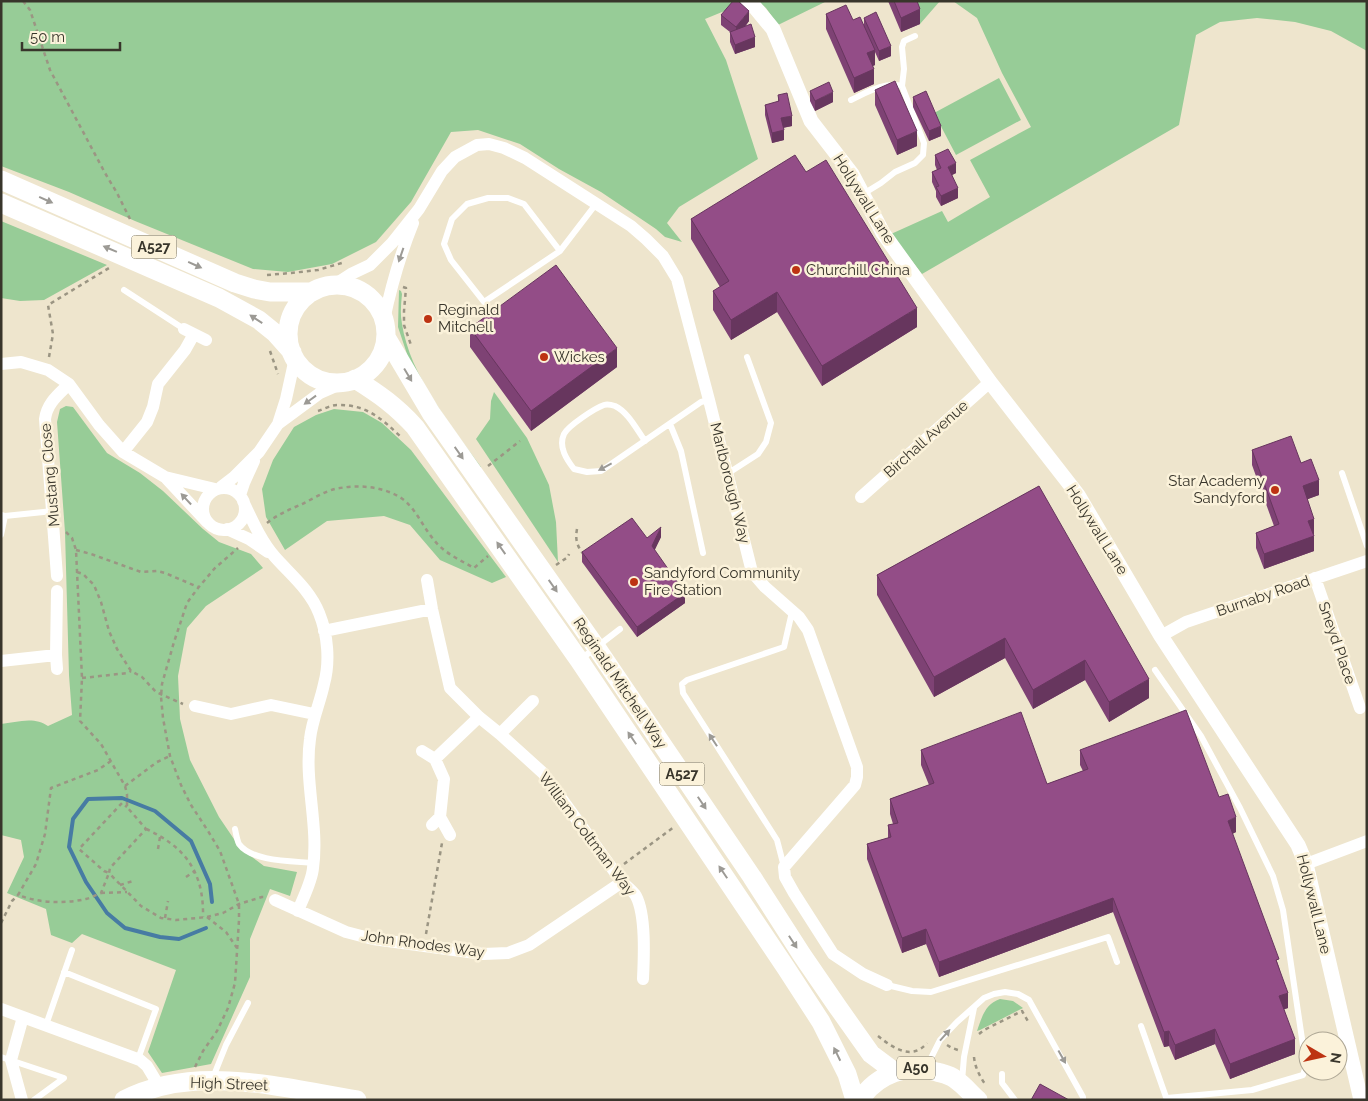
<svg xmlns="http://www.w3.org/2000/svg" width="1368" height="1101" font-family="Raleway,sans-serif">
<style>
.green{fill:#97cc97}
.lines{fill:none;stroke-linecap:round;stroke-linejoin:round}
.stream{stroke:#477ba3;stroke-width:4}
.path{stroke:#9b9583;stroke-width:2.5;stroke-dasharray:4 4;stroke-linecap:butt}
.service{stroke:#fff;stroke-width:6}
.minor{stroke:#fff;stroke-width:12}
.tertiary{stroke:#fff;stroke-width:15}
.primary{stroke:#fff;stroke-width:19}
.wall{fill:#7e4274}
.shaded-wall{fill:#67365e}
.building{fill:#934d87;stroke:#67365e}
.oneway{fill:#9c9a95}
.poi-dot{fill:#bd3312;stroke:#fbf2da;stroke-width:2}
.labels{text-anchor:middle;stroke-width:5;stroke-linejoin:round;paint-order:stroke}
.shield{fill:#fbf2da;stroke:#726e60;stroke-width:1}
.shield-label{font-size:14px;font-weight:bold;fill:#38352b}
.street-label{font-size:15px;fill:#38352b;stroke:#fbf2da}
.poi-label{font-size:15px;fill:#38352b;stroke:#fbf2da;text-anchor:start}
</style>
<rect width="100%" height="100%" fill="#eee5cd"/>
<!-- green -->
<path class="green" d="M1 1H737L744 3 705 19 726 60 758 159 679 207 667 223 682 242 665 237 656 229 601 192 559 169 520 144 478 130 451 132 411 202 376 242 332 264 288 272 253 269 135 221 69 192 1 166Z
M758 1H827L778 25 766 8Z
M910 1H940L920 24Z
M953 1H1367V51L1331 31 1295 22 1257 18 1220 22 1196 35 1179 125 922 274 891 234 942 211 948 222 990 197 970 160 1031 127 1002 73 977 18Z
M999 78 1021 120 956 155 934 113Z
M1 221 107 265 44 300 20 301 1 298Z
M399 290 401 291 402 294C401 304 400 314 402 324 410 376 451 425 481 467L479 469 438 413 410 363 398 327Z
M494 392 527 438 549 485 556 522 558 562 476 439 490 419 491 401Z
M66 406 73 407 107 453 140 473 163 491 203 529 219 542 251 554 263 568 206 606 187 628 178 676 180 719 190 760 219 817 240 848 264 866 297 872 290 896 270 889 250 939V977L211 1064 162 1073 148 1052 176 970 82 934 72 943 51 935 46 909 7 893 24 857 21 840 1 835V724C16 722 35 716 48 726L72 715 69 675 65 532 57 422 60 409Z
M334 409 363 412 382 423 411 450 506 577 492 583 440 560 410 525 384 516 327 521 285 550 266 517 262 489 273 460 294 427 316 415Z
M1000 999 1013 1001 1023 1008 980 1030 977 1031C982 1017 985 1004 1000 999Z"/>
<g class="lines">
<!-- stream -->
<path class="stream" d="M206 928 179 939 160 937 125 928 107 913 86 882 69 847 73 819 88 799 122 798 155 811 191 841 210 884 212 902"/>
<!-- path -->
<path class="path" d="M23 1 30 10 50 70 105 173 117 193 130 219
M267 275 291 273 318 270 345 262
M403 287 406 288 404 311V325L411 345
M270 351 278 374
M49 357 53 334 48 305 109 268
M318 411C324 409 331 405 337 405 366 404 382 419 401 437
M488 466 520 441
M267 523C277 515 288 510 300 505 311 500 323 492 335 489 358 484 385 486 404 500 417 511 423 527 434 540 444 553 460 560 474 568L488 556
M577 529C575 540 577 546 584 555
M66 532 72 538 76 550 82 678 80 721 101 744 125 786 127 794V807L146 829 110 868 109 873 141 906 161 918 176 920 207 917 223 913 239 904 262 897H265
M76 550 91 554 141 572 157 571 165 573 198 587
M556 565 568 557 569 554
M77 572 83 574 94 585 101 602 109 631 117 649 131 671 142 677 156 692 183 704
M82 678 128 673 131 671
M111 761 98 770 51 788 45 834 36 864 18 895C39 903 64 904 86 899 91 898 96 895 101 893L109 873 104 871 79 849 122 803 127 807
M125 786 157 762 170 756
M146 829C186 847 204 873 203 917
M158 849 160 837
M624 864 674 827
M186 877 195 871
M120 885 133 881
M101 893 127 892
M207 917 226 932 237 948
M165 918 168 901
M1 923 12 901 18 895
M426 934 442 843
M979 1034 984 1030 1022 1011 1029 1023
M878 1036C893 1048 912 1061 927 1043
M947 1045 952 1048 958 1050
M974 1057C975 1067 979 1075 985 1084
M195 1067 203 1051 217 1031 228 1008 235 983 239 920V904L220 851 208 831 191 805 181 785 170 756 163 718 161 697 162 684 174 642 187 603 198 588 215 568 238 548"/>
<!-- service -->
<path class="service" d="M851 100C868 92 883 82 902 86
M863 194 881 183 895 172 915 163 923 155 924 143 902 86 904 69 902 47 904 41 915 36
M560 251 484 302 451 260 444 244 452 219 467 204 488 198H508L524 204 560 251 596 204
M124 290 184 329
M670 424 681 451 703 553
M645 441C637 430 628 412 615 406 612 405 607 404 604 405 595 408 568 426 564 434 558 447 567 460 574 469L587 472 601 471 701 402 709 400
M1342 473 1367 546
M727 474 758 454 766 442 771 423 747 357
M5 516 53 511
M1 535 5 516 2 515
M581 659 620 629
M1155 670 1201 736 1240 808 1273 876 1283 910 1306 1066 1303 1075 1252 1090 1167 1098
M235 829C236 834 237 840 239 844 252 862 293 861 313 863
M784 867 777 840 683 693 682 684 687 680 784 647 792 612
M64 972 156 1009 138 1059
M887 985 912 991 931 992 1108 937 1117 962
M46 1025 72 950
M1141 1026 1167 1100
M1 1057 64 1078 34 1100
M926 1068 940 1040 957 1022 984 998 994 994 1005 992 1018 994 1029 1000 1083 1097V1100
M1002 1074V1083L1015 1100
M212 1080 226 1045 248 1003
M962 1081 964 1057 974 1008"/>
<!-- minor -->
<path class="minor" d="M334 285 351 274 370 265 392 243 419 209 442 171 455 157 477 145 489 144 504 148 525 158 631 226 646 239 663 256 677 279 709 400 752 572 765 587 799 617 808 630 857 767V777L855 785 784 867 785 877 794 893 833 954 863 974 887 985
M384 320C391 287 400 255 413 223
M184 329 206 340
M1 364 21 362 48 370 69 384 99 425 123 452 165 477 207 522
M278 424 320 393 345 382
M123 452 147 422 153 407 158 384 185 350 194 334
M165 477 215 489
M221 487 234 477 259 452 278 424 286 399 295 358
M203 509a21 21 0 1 1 42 0a21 21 0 1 1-42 0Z
M240 495 244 483 254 461
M861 497 990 382
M243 501C252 520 261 541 275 557 291 575 310 590 319 613 328 635 330 662 324 684 320 703 312 720 310 739 304 782 319 825 313 868 312 881 303 898 298 911
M227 529 249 539 268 552
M57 576 45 419C47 403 58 395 69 384
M1315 578 1360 708
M427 580 432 609 450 688 479 717 500 734 543 773 622 882C626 886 633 891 636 896 646 915 644 957 643 979
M57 591 56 655 57 669
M324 631 432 609
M1161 636 1186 622 1367 561
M1 661 56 655
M195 706 231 714 271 705 314 714
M500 734 533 701
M422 751 435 759 444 779 440 817 432 825
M435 759 479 717
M440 817 450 835
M1306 864 1367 841
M275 900 346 932 373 939 483 954 508 953 529 945 622 882
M1 1009 140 1060 147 1066 159 1086
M22 1100 11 1060 23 1017"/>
<!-- tertiary -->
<path class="tertiary" d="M748 1 753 5 773 29 811 121 852 174 883 233 990 382 1078 495 1161 636 1298 845 1306 864 1361 1100"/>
<!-- primary -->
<path class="primary" d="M1 180 235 283 254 289 270 292H312
M1 203 219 298 259 320 275 333 292 352
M288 334a49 49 0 1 1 98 0a49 49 0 1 1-98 0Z
M386 337 431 413 596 647 752 877 802 955 837 1006 871 1054 895 1072
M355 379C379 394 396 406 415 427L579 660 786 968 821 1022 847 1074 855 1100
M124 1100C196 1063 282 1088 357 1100
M860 1100C877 1074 908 1063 937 1072 944 1074 950 1075 955 1079 964 1085 970 1093 978 1100"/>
</g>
<!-- wall -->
<path class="wall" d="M888 1H917L920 24 901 32Z
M826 14 864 26V18L891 56 879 61 875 52V65L873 66 874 84 854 93 826 29Z
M721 15 749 21 745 27 755 47 735 54 730 42V32L721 25Z
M875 90 917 146 897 155 875 105Z
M810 91 833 102 815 111 810 101Z
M778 95 792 126 783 128 784 140 772 143 765 115V105L778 102Z
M913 97 941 136 929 141 913 107Z
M935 155 956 173 952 175 958 198 941 206 936 197V191L932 182V172L937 170 935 165Z
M806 172 917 327 822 386 777 312 731 340 713 310V291L720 287 691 239V219Z
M470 328 617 367 531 431 470 347Z
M1252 450 1301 463 1319 495 1307 499 1314 534H1313L1314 551 1264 569 1256 548V533L1274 526 1252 465Z
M1039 486 1149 698 1109 722 1085 680 1033 709 1005 658 934 697 877 595V575Z
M661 537 654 550 685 603 637 637 582 562V552L647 538Z
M921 750 1047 784 1083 771 1080 765V750L1219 797 1236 832 1232 834 1279 967 1288 1008 1284 1009 1295 1054 1230 1079 1215 1044 1175 1060 1169 1046 1164 1047 1113 912 939 977 926 944 902 953 867 859V844L888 838V825L893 824 890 814V799L929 785 921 765Z"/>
<!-- shaded-wall -->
<path class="shaded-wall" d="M920 9V24L901 32V18Z
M749 11V21L736 37V27Z
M755 37V47L735 54V45Z
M891 46V56L879 61V51Z
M875 50V65L867 68V53Z
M874 69V84L854 93V78Z
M833 92V102L815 111V101Z
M792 116V126L781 128V118Z
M941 126V136L929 141V131Z
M784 130V140L772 143V133Z
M917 131V146L897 155V140Z
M956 163V173L948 177V167Z
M958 188V198L941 206V196Z
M777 292V312L731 340V320Z
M917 308V327L822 386V366Z
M617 348V367L531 431V411Z
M1319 480V495L1303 501V486Z
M1314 519V534L1308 536V521Z
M661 527V537L652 556V546Z
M1314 536V551L1264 569V554Z
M685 593V603L637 637V627Z
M1005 638V658L934 697V677Z
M1085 660V680L1033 709V690Z
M1149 679V698L1109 722V702Z
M1236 817V832L1228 836V821Z
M1113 898V912L939 977V962Z
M926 929V944L902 953V938Z
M1288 993V1008L1279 1011V996Z
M1215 1029V1044L1175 1060V1045Z
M1169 1031V1046L1164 1047V1032Z
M1295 1039V1054L1230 1079V1064Z"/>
<!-- building -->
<path class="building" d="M733 1H738L749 11 736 27 721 15Z
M894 1H917L920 9 901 18Z
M846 5 853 20 860 17 875 50 867 53 874 69 854 78 826 14Z
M876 12 891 46 879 51 864 18Z
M751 24 755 37 735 45 730 32Z
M895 81 917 131 897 140 875 90Z
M829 82 833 92 815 101 810 91Z
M926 91 941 126 929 131 913 97Z
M787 93 792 116 781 118 784 130 772 133 765 105 779 101 778 95Z
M948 149 956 163 948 167 958 188 941 196 936 187 939 186 932 172 941 168 935 155Z
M795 155 806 172 826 160 917 308 822 366 777 292 731 320 713 291 729 281 691 219Z
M556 265 617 348 531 411 470 328Z
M1291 436 1301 463 1311 459 1319 480 1303 486 1314 519 1308 521 1314 536 1264 554 1256 533 1279 524 1252 450Z
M1039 486 1149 679 1109 702 1085 660 1033 690 1005 638 934 677 877 575Z
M632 518 647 538 661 527 652 546 685 593 637 627 582 552Z
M1186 710 1219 797 1228 794 1236 817 1228 821 1279 959 1276 960 1288 993 1279 996 1295 1039 1230 1064 1215 1029 1175 1045 1169 1031 1164 1032 1113 898 939 962 926 929 902 938 867 844 891 837 888 825 898 823 890 799 934 783 921 750 1021 712 1047 784 1088 769 1080 750Z
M1040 1084 1069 1100H1031Z"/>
<!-- one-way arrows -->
<defs><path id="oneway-solid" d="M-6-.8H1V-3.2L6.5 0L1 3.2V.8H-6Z" transform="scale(1.25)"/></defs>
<g class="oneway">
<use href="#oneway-solid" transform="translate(46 200) rotate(24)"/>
<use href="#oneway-solid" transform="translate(110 249) rotate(-157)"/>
<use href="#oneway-solid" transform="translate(401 255) rotate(109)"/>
<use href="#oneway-solid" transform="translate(195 265) rotate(24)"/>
<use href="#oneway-solid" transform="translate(256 319) rotate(-147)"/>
<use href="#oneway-solid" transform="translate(408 375) rotate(59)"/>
<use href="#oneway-solid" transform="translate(310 400) rotate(144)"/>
<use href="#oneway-solid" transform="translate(459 453) rotate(55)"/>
<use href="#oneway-solid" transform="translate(605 467) rotate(152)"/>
<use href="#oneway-solid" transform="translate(186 499) rotate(-133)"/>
<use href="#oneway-solid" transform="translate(501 548) rotate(-125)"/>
<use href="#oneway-solid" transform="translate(553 586) rotate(55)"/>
<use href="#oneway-solid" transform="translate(632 738) rotate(-124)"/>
<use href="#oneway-solid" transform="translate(713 740) rotate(-123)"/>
<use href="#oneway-solid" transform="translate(702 803) rotate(56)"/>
<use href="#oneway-solid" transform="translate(723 872) rotate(-124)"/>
<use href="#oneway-solid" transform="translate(793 942) rotate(57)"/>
<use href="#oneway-solid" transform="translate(945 1035) rotate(-48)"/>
<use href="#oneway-solid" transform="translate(837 1054) rotate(-116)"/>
<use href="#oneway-solid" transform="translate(1062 1057) rotate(61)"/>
</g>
<!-- markers -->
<g class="poi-dot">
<circle cx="796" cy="270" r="5"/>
<circle cx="428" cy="319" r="5"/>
<circle cx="544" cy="357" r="5"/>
<circle cx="1275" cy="490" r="5"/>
<circle cx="634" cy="582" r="5"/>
</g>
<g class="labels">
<!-- shield labels -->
<g class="shield">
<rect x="131.5" y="235.5" width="45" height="23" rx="4"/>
<rect x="659.5" y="762.5" width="45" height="23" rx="4"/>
<rect x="897" y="1056.5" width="38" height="23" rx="4"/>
</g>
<g class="shield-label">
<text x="154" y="252">A527</text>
<text x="682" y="779">A527</text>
<text x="916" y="1073">A50</text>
</g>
<!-- street labels -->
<g class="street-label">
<text transform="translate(864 199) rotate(58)" y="5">Hollywall Lane</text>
<text transform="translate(926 439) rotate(-42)" y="5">Birchall Avenue</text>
<text transform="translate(50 475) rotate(-95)" y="5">Mustang Close</text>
<text transform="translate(730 483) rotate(76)" y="5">Marlborough Way</text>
<text transform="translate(1097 530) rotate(58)" y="5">Hollywall Lane</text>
<text transform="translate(1263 596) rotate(-19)" y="5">Burnaby Road</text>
<text transform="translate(1337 643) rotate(71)" y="5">Sneyd Place</text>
<text transform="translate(620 683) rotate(56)" y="5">Reginald Mitchell Way</text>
<text transform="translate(587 834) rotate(53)" y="5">William Coltman Way</text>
<text transform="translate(1314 904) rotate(76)" y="5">Hollywall Lane</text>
<text transform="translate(423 944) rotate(8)" y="5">John Rhodes Way</text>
<text transform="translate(229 1084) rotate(2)" y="5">High Street</text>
</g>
<!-- poi labels -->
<g class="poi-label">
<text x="806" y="275">Churchill China</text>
<text x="438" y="315">Reginald<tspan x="438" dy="17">Mitchell</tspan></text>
<text x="554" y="362">Wickes</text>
<text x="1265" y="486" text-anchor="end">Star Academy<tspan x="1265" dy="17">Sandyford</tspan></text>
<text x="644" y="578">Sandyford Community<tspan x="644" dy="17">Fire Station</tspan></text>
</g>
</g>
<!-- border -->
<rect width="1368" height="1101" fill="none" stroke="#38352b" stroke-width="5"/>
<!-- north arrow -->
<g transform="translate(1323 1056) rotate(99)"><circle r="24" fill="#fbf2da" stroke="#ada694"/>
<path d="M0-4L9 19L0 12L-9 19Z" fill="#bd3312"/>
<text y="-8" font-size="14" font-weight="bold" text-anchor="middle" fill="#38352b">N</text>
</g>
<!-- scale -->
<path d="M22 42v8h98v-8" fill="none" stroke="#38352b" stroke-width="2.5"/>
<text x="30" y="42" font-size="15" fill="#38352b" stroke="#fbf2da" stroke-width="4" paint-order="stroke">50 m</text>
</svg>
